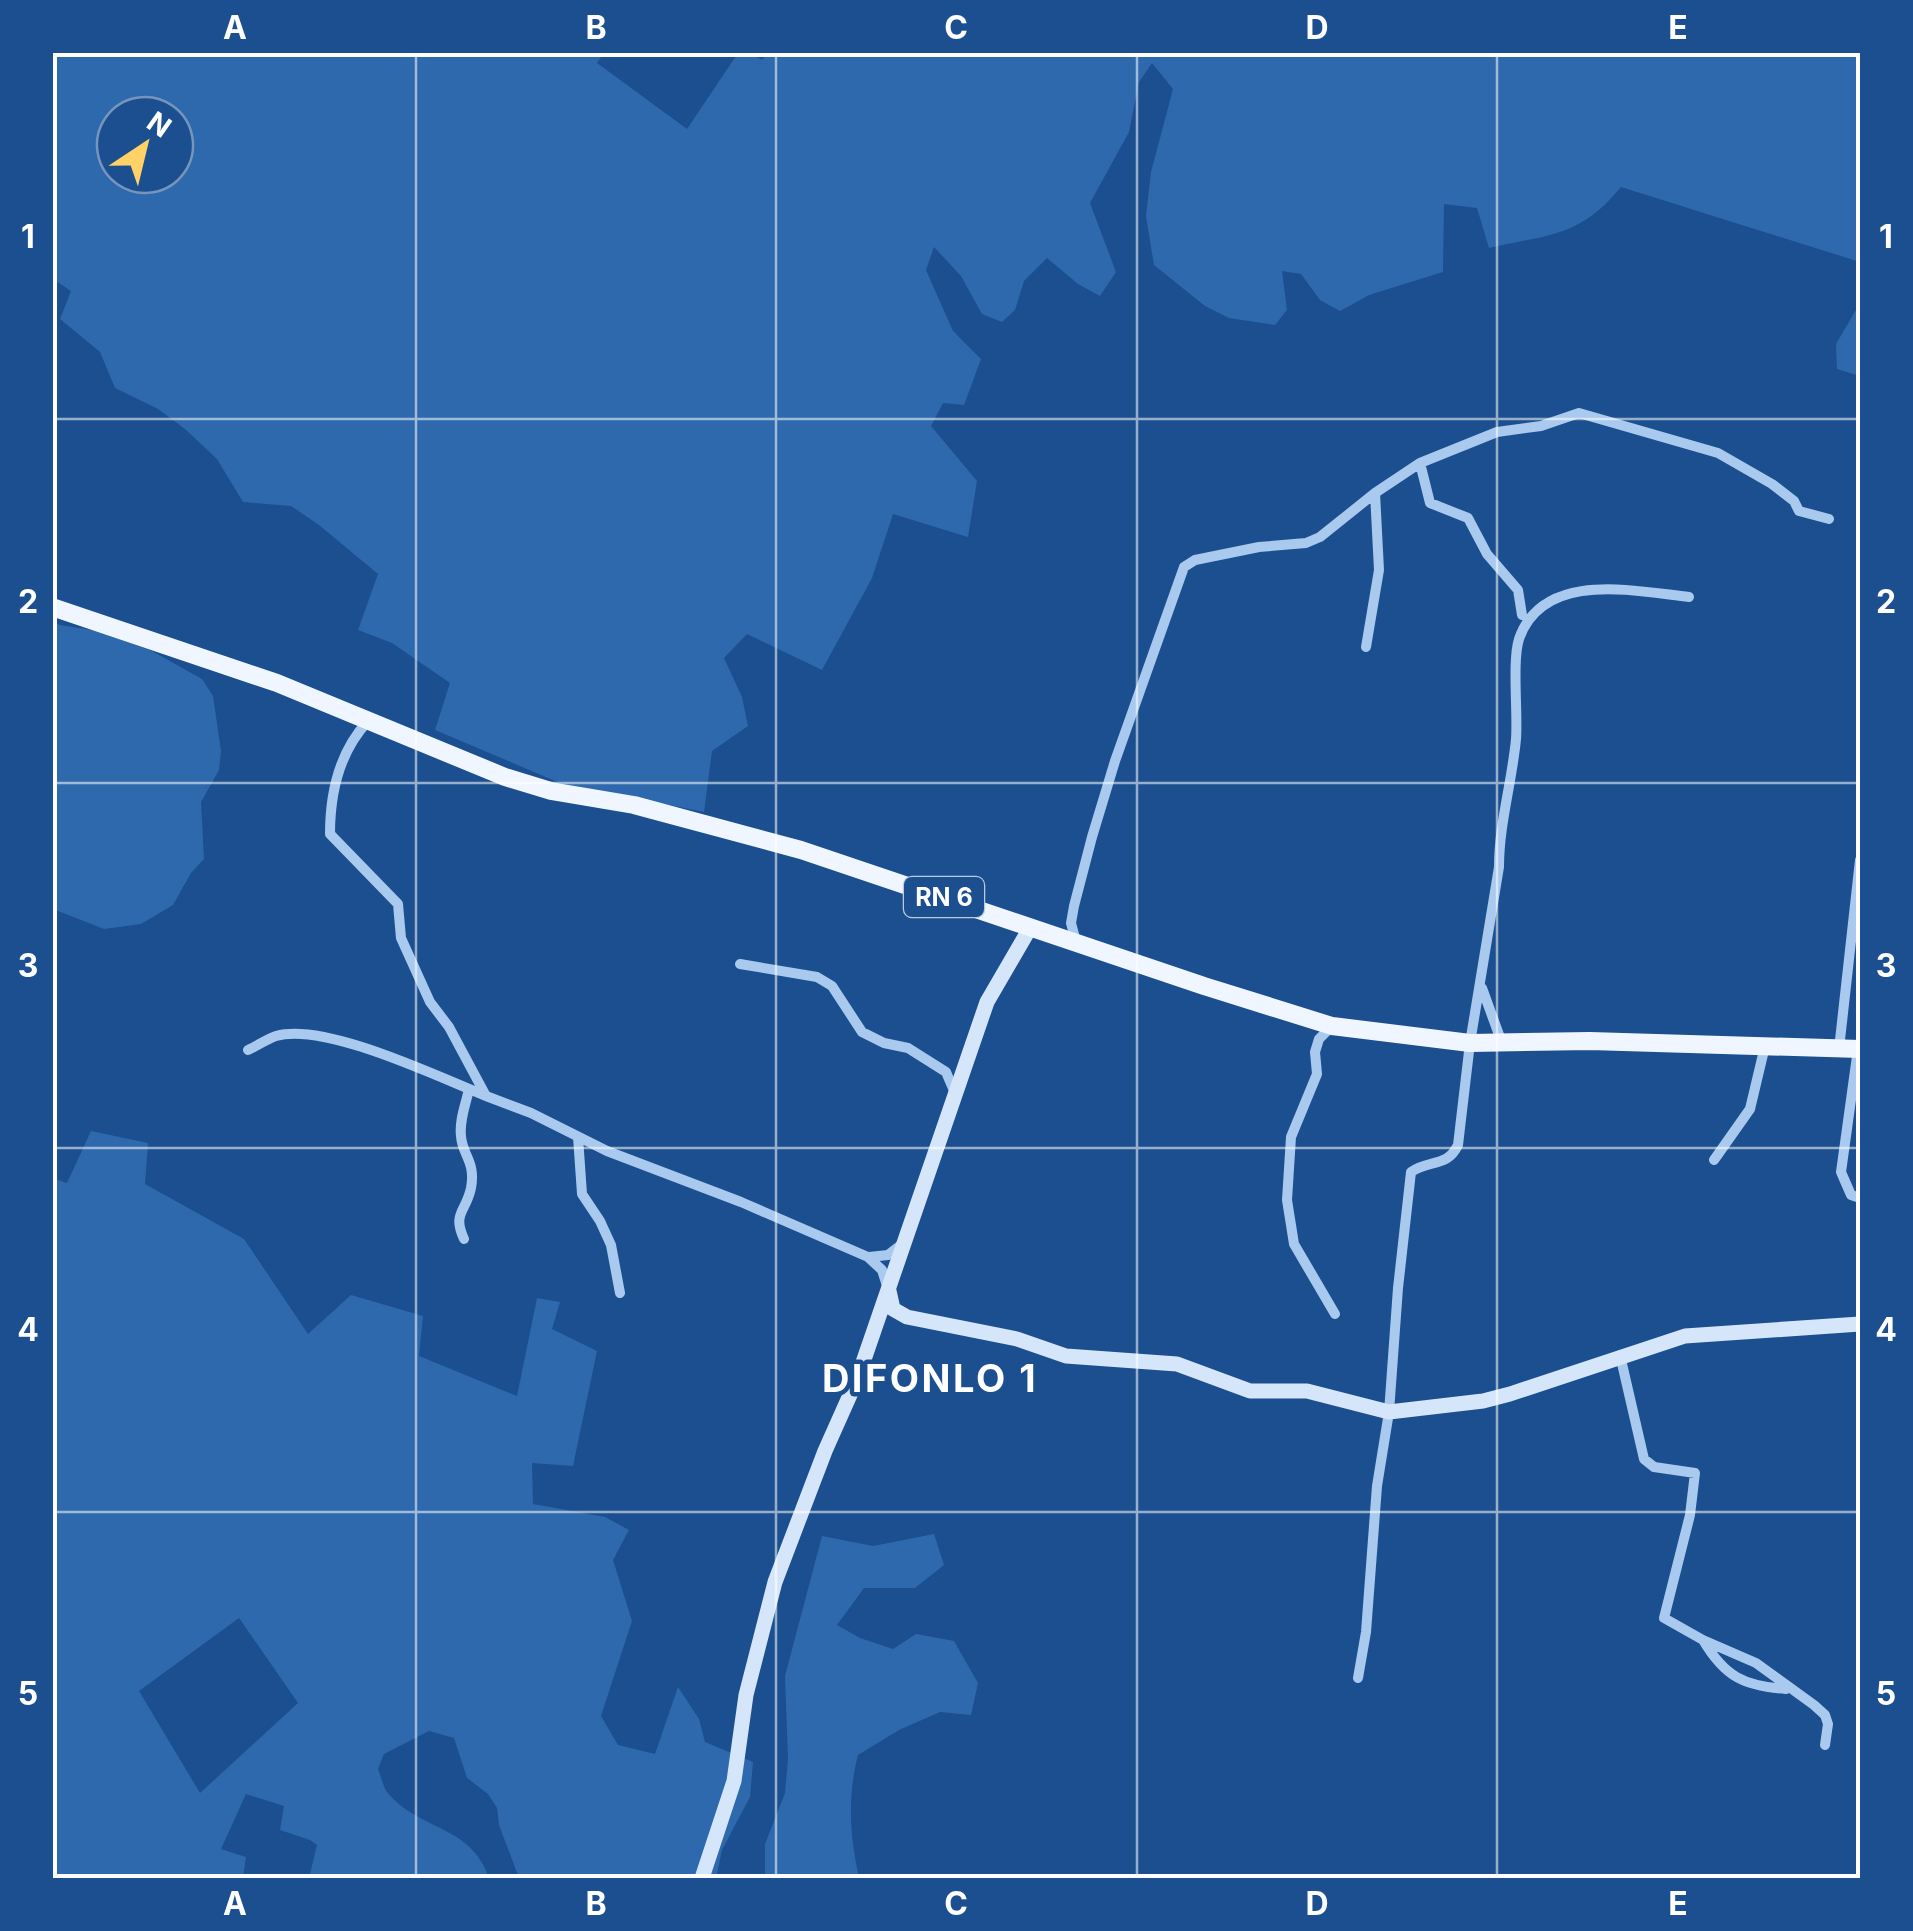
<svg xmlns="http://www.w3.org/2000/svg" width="1913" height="1931" font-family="Inter,sans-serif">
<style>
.green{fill:#2e69ad;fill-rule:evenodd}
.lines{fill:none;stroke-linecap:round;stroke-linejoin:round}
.street{stroke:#a9c9ee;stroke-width:10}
.secondary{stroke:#d6e6fa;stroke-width:15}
.primary{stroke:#f0f6ff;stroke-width:18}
.grid{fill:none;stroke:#fff;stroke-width:2.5;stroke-opacity:0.55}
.labels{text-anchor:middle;stroke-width:9;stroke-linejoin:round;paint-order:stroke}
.shield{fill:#1b4f8f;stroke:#bbcadd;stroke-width:2.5}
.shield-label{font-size:25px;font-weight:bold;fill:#fff}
.district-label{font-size:38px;font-weight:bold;letter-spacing:2.5px;fill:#fff;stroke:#1b4f8f}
.neatline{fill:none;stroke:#fff;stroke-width:4}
.grid-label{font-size:32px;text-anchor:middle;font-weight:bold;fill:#fff}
</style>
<rect width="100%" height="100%" fill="#1b4f8f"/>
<!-- green -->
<path class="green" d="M769 52 1860 53V262L1621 187C1579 238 1549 234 1489 248L1477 208 1444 204 1443 272 1369 295 1340 311 1320 300 1301 274 1282 271 1287 310 1275 325 1229 318 1205 306 1154 265 1146 216 1151 172 1173 89 1152 63 1139 82 1129 132 1090 203 1116 272 1100 296 1078 284 1047 258 1024 281 1015 310 1002 322 982 314 961 276 934 247 926 270 953 331 981 359 964 405 943 403 931 426 977 481 968 537 893 514 872 578 822 670 747 634 724 658 742 697 748 726 712 751 704 812 560 783 435 730 450 683 392 643 358 630 378 574 319 525 291 506 243 502 217 459 185 429 158 409 115 388 100 352 60 319 71 291 53 279 52 53H604L597 63 687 129 738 53H751L762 60ZM115 115H175V175H115Z
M1860 303V376L1837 369 1836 344Z
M52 621 60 625 98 631 152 651 202 679 213 696 221 751 219 770 201 802 204 859 191 873 173 905 141 924 104 929 53 909Z
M91 1131 148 1143 145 1184 244 1239 308 1334 351 1295 423 1316 419 1356 517 1396 537 1298 560 1302 552 1329 597 1351 573 1466 532 1463 533 1504 605 1517 629 1530 613 1560 632 1621 601 1716 618 1745 655 1754 678 1687 699 1719 705 1742 753 1762 750 1797 722 1850 716 1878H519L499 1825 497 1808 488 1794 467 1778 454 1738 429 1731 384 1754 378 1769C381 1776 383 1786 387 1792 418 1831 471 1824 489 1878H309L317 1845 310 1840 280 1830 284 1806 246 1794 221 1849 246 1857 243 1878H53L52 1178 67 1183ZM239 1618 298 1703 200 1793 139 1691Z
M934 1534 944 1565 915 1588H864L837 1625 860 1638 893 1649 916 1634 954 1641 978 1683 971 1715 940 1712 899 1730 858 1755C847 1798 850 1836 859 1878H765V1844L785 1793 788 1760 785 1676 822 1536 873 1546Z"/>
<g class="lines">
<!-- street -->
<path class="street" d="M1420 463 1497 432 1541 426 1579 413 1718 453 1772 484 1794 501 1799 511 1829 519
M1375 493 1420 463 1430 503 1468 518 1487 554 1518 590 1522 615
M368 721C340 751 330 793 330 834L398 904 401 938 430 1002 449 1027 486 1096 531 1113 607 1151 741 1202 868 1257 882 1270 888 1289
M1076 942 1071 923 1074 906 1092 837 1115 761 1184 567 1195 560 1259 547 1306 543 1320 537 1375 493 1379 570 1366 647
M740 964 817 977 832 986 862 1032 884 1043 908 1048 946 1072 955 1093
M1482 988 1502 1043
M1332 1026 1319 1039 1315 1052 1317 1074 1291 1137 1287 1200 1294 1244 1335 1314
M1839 1049 1860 860
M1858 1049 1841 1172 1851 1195 1860 1198
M248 1050C257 1046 267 1039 276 1036 325 1022 438 1077 486 1096
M578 1137 582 1194 600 1221 611 1245 620 1293
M1714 1160 1750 1109 1765 1046
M464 1239C452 1213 466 1212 471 1188 476 1161 462 1155 461 1136 459 1120 466 1104 469 1089
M869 1257 888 1255 901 1245
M1620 1355 1644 1459 1654 1467 1695 1473 1690 1515 1664 1618 1703 1640 1756 1663 1814 1705 1825 1715 1828 1724 1825 1745
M1703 1640C1725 1677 1744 1686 1786 1689
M1358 1678 1366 1632 1377 1486 1389 1412 1398 1288 1411 1172C1429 1159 1447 1168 1458 1145L1470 1043 1499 867C1499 824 1512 782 1516 739 1518 713 1512 661 1519 639 1543 570 1634 591 1689 597"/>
<!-- secondary -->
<path class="secondary" d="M889 1291 893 1309 907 1317 1017 1339 1066 1356 1177 1364 1250 1391H1307L1389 1412 1483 1401 1510 1394 1685 1336 1860 1324
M702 1878 734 1781 746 1695 775 1582 825 1451 858 1377 987 1002 1030 928"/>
<!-- primary -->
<path class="primary" d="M52 607 277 683 505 777 551 791 634 805 801 850 1204 986 1332 1026 1470 1043 1590 1041 1860 1049"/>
</g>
<!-- grid -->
<path class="grid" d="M416 52V1878M776 52V1878M1137 52V1878M1497 52V1878M52 419H1860M52 783H1860M52 1148H1860M52 1512H1860"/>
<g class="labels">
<!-- shield labels -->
<rect class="shield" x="904" y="877" width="80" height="40" rx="8"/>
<g class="shield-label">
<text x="944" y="906">RN 6</text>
</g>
<!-- district labels -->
<g class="district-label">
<text x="930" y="1392">DIFONLO 1</text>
</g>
</g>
<!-- border -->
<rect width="1913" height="1931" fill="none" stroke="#1b4f8f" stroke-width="110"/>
<!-- north arrow -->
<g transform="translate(145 145) rotate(35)"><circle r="48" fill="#1b4f8f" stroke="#7695bc" stroke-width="2.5"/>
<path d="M0-8L18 38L0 25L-18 38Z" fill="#ffd166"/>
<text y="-15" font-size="28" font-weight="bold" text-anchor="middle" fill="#ffffff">N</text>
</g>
<rect x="55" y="55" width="1803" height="1821" class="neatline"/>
<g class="grid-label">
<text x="235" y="39">A</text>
<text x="596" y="39">B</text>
<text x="956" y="39">C</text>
<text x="1317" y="39">D</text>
<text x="1678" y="39">E</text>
<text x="28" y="248">1</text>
<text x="1886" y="248">1</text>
<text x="28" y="613">2</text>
<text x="1886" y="613">2</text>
<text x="28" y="977">3</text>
<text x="1886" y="977">3</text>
<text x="28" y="1341">4</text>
<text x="1886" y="1341">4</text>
<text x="28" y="1705">5</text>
<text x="1886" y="1705">5</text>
<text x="235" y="1915">A</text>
<text x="596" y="1915">B</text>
<text x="956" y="1915">C</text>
<text x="1317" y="1915">D</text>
<text x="1678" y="1915">E</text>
</g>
</svg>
